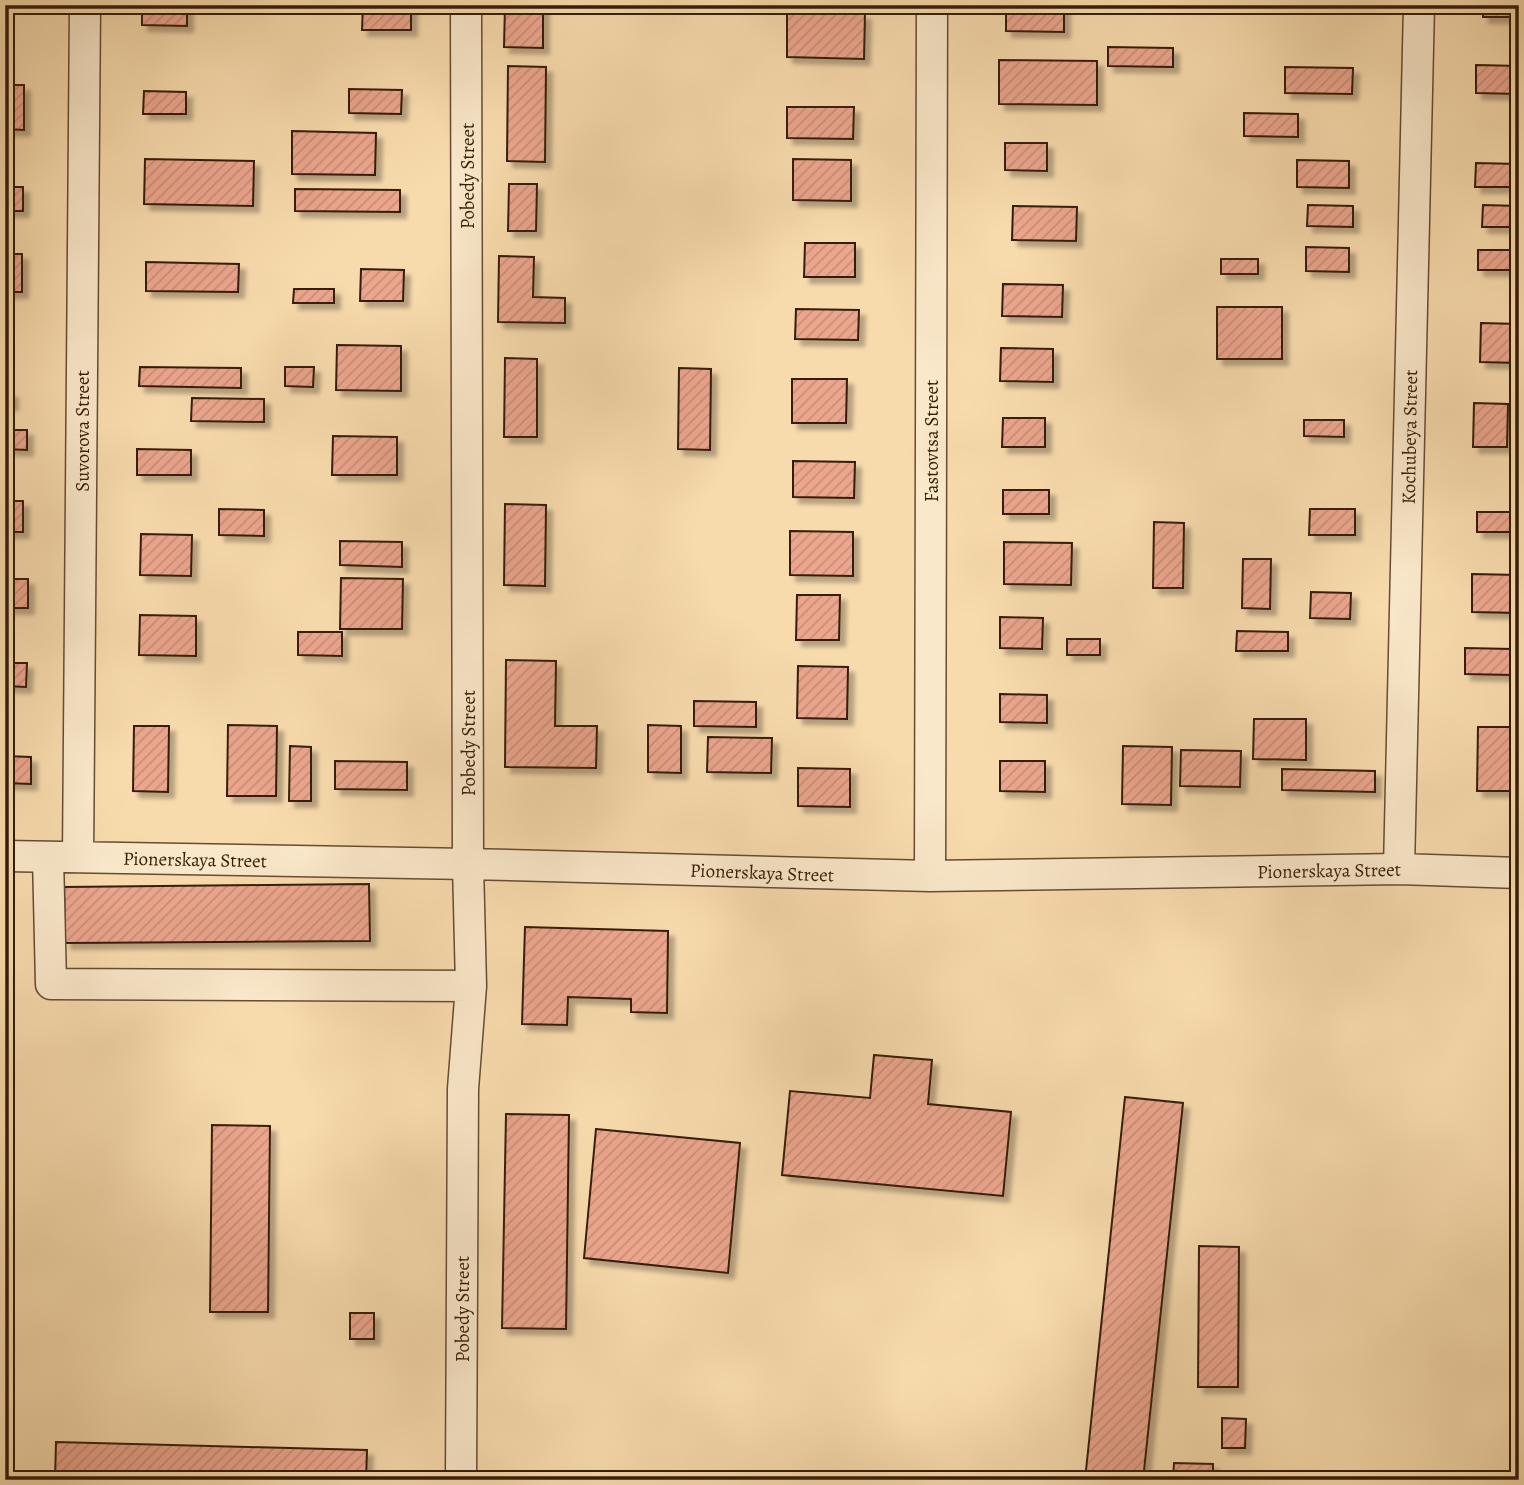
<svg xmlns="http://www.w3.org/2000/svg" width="1524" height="1485" font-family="Alegreya,serif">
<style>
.building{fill:url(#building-hatch);stroke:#351d08;stroke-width:2;filter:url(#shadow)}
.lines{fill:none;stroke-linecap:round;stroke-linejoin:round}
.minor-casing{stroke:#664c31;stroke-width:33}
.minor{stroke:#fae8ca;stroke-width:30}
.labels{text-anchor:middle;stroke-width:5;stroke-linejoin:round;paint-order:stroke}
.street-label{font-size:19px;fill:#351d08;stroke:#fae8ca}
</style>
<defs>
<pattern id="building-hatch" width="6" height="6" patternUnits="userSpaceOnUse" patternTransform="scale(1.75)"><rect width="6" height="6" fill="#eca68e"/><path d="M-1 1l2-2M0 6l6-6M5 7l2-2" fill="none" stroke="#cb8e79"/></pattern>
<filter id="shadow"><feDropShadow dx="6" dy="6" stdDeviation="2" flood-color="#0004"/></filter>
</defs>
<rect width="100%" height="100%" fill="#f8dbad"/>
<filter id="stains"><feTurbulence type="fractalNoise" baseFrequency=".00286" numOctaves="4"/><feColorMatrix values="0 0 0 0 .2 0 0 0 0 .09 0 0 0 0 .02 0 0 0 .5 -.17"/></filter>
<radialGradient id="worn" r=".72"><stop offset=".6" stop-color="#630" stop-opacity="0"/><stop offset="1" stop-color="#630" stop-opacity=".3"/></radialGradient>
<!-- building -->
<path class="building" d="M142 5H187V26L142 25Z
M363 5H411V30H362Z
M505 5H543V48L504 47Z
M1006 5H1064V32L1006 31Z
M1483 5H1519V17H1483Z
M787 13 865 14 864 59 787 57Z
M1108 47 1173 48V67L1108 66Z
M999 60 1097 61V105L999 104Z
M1476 65 1519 66V94L1476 93Z
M508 66 546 67 545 162 507 161Z
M1285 67 1353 68 1352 94 1285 93Z
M5 85H24V130L5 129Z
M349 89 402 90 401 114 349 113Z
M144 91 186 92V114H143Z
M787 107H854L853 139 787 138Z
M1244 113 1298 114V137L1244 136Z
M292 131 376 133 375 175 292 174Z
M1005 143H1047V171L1005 170Z
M145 159 254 161 253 206 144 204Z
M793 159 851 160V201L793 200Z
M1297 160 1349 161V188L1297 187Z
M1476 163 1519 164V187H1475Z
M509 184H537L536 231H508Z
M5 187H23V211H5Z
M295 189 400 190V212L295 211Z
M1308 205 1353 206V227L1307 226Z
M1483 205 1519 206V227H1482Z
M1013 206 1077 207 1076 241 1012 240Z
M805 243H855V277H804Z
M1306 247 1349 248V272L1306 271Z
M1478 250H1519V270H1478Z
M5 254H22V292H5Z
M499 256 534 257 533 297 565 298V323L498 322Z
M1221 259H1258V274H1221Z
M146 262 239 264 238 292 146 291Z
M361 269 404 270 403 301H360Z
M1003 284 1063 285 1062 317 1002 316Z
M294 289H334V303H293Z
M1217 307H1282V359H1217Z
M796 309 859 310 858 340 795 339Z
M1481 323 1519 324V363L1480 362Z
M337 345 401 346V391L336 390Z
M1001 348 1053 349V382L1000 381Z
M505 358 537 359V437H504Z
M140 367 241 368V388L139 386Z
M285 367H314L313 387 285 386Z
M679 368 711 369 710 450 678 449Z
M792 379H847L846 423H792Z
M5 392H12V404H5Z
M192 398 264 399V422L191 421Z
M1474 403 1508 404 1507 447H1473Z
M1003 418H1045V447H1002Z
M1304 420H1344V437L1304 436Z
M5 430H27V450L5 449Z
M333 436 397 437V475H332Z
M137 449 191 450V475H137Z
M793 461 855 462 854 498 793 497Z
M1003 490H1049V514H1003Z
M5 501H23V532H5Z
M505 504 546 505 545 586 504 585Z
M219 509 264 510V536L219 535Z
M1310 509H1355V535H1309Z
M1477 512H1513V532H1477Z
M1154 522 1184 523 1183 588H1153Z
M790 531 853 532V576L790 575Z
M141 534 192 535 191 576 140 575Z
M340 541 402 542V567L340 565Z
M1004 542 1072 543 1071 585 1004 584Z
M1243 559H1271L1270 609 1242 608Z
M1472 574 1519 575V613L1472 612Z
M341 578 403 579 402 629H340Z
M5 579H28V608H5Z
M1311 592 1351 593 1350 619 1310 618Z
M797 595H840L839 640H796Z
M140 615 196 616V656L139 655Z
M1000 617 1043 618 1042 649 1000 648Z
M1237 631 1288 632V651H1236Z
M298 632H342V656L298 655Z
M1067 639H1100V655H1067Z
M1465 648 1512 649V675L1465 674Z
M506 660 556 661 555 726H597L596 768 505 767Z
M5 663H27L26 687 5 686Z
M798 666 848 667 847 719 797 718Z
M1000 694 1047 695V723L1000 722Z
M694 701 756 702V727L694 726Z
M1254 719H1306V760L1253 759Z
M228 725 277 726 276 796H227Z
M648 725 681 726V773L648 772Z
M134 726H169L168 792 133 791Z
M1478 727H1519V791H1477Z
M708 737 772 738 771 773 707 772Z
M290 746 311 747V801H289Z
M1123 746 1172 747 1171 805 1122 804Z
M1181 750 1241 751 1240 787 1180 786Z
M5 756 31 757V784L5 783Z
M335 761 407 762V790L335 789Z
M1000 761H1045V792L1000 791Z
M798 768 850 769V807L798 806Z
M1282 769 1375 771V792L1282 790Z
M369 884 370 941 65 943 64 887Z
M525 927 668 931 667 1013 631 1012V999L568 997 567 1025 522 1024Z
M874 1055 932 1060 928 1104 1011 1112 1003 1196 782 1175 790 1091 870 1098Z
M1125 1097 1183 1103 1143 1480H1085Z
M506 1114 569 1115 566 1329 502 1328Z
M212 1125 270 1126 268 1312H210Z
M596 1129 740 1143 728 1273 584 1258Z
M1199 1246 1239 1247 1238 1387H1198Z
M350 1313H374V1339H350Z
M1222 1418 1246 1419 1245 1448H1222Z
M56 1442 367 1450 366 1480H55Z
M1174 1463 1213 1464V1480H1173Z
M499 1475 547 1476V1480H499Z"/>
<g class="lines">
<defs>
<path id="minor" d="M5 856 468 864 930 876 1399 869 1519 873
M48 857 51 984 471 986
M78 857 85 5
M1399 869 1419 5
M930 876 932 5
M461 1480 463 1089 471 986 468 864 466 5"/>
</defs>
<!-- minor casing -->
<use href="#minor" class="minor-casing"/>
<!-- minor -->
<use href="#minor" class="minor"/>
</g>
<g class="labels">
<!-- street labels -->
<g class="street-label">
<text transform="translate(467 176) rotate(-90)" y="7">Pobedy Street</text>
<text transform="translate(82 431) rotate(-90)" y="7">Suvorova Street</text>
<text transform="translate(1409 437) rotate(-89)" y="7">Kochubeya Street</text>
<text transform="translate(931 441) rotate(-90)" y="7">Fastovtsa Street</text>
<text transform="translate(468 743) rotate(-90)" y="7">Pobedy Street</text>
<text transform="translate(195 859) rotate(1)" y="7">Pionerskaya Street</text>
<text transform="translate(1329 870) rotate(-1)" y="7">Pionerskaya Street</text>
<text transform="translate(762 872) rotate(2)" y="7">Pionerskaya Street</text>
<text transform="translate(462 1309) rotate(-90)" y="7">Pobedy Street</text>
</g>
</g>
<!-- margin -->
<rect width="1524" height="1485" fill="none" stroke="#f8dbad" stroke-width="28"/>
<rect x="7" y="7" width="1510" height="1471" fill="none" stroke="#351d08" stroke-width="3.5"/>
<rect x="14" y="14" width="1496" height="1457" fill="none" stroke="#351d08" stroke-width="2"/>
<rect width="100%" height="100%" filter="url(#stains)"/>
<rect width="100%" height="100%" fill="url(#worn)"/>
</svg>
